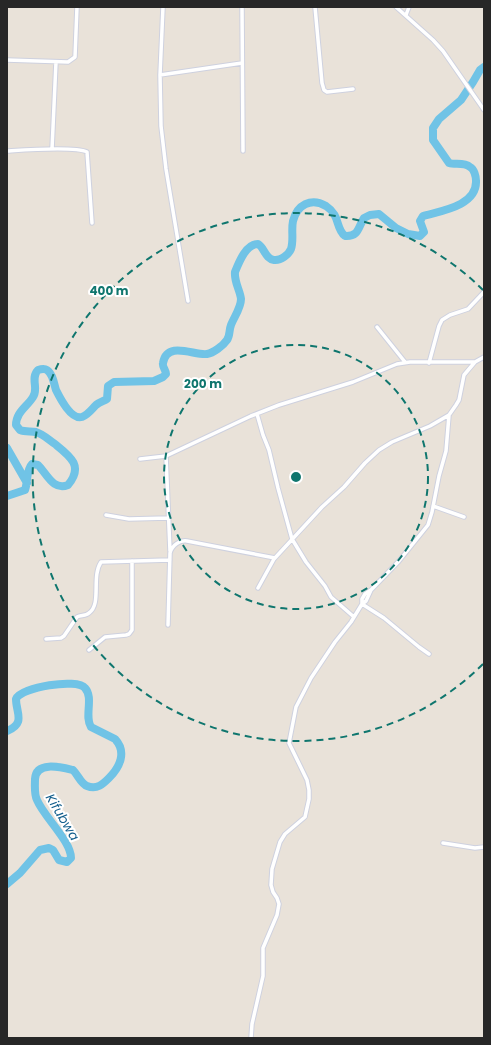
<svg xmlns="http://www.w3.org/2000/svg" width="491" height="1045" font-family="Poppins,sans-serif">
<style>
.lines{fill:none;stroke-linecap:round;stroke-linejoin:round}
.river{stroke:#70c3e6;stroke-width:8}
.street-casing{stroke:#ced1df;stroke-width:5.5}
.street{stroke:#fff;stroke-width:3.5}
.ring{fill:none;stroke:#0f766e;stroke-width:2;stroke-dasharray:7 5}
.labels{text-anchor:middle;stroke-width:4;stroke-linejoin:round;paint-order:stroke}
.water-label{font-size:13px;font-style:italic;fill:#145f8d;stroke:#fff}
.centre{fill:#0f766e;stroke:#fff;stroke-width:2}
.ring-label{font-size:12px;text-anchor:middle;font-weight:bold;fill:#0f766e;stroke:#fff;stroke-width:4;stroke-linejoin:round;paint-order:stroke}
</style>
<rect width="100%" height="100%" fill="#e9e2d9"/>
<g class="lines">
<!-- river -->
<path class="river" d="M7 448 27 483
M7 496 25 490C28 482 26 470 32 464L38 465C47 474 53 491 68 485 84 466 70 456 55 444 49 440 43 434 36 432 31 431 25 432 20 430L16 425C16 412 27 407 33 397 39 389 30 378 38 370 41 369 44 368 47 370 53 374 54 384 56 390 60 398 71 420 82 417 88 415 92 409 96 405 100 402 104 401 107 399L108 386 114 382 154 381 163 377 166 374C166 370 162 367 163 363 167 340 195 356 207 354 213 353 223 346 227 340 230 336 229 330 231 325 234 317 241 308 241 299 240 290 234 282 235 272 239 262 246 244 258 244 265 248 265 259 274 260 281 261 289 254 291 249 294 240 291 230 293 221 297 205 311 197 326 206 341 216 335 228 345 236 359 237 358 227 364 218L370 215 379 214 396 228 408 234 420 236 424 232 420 221 423 216C440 211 477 206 476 181 476 176 474 169 470 167 464 162 455 165 449 163L433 140V128L439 119 461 100 473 82 480 70 484 67
M7 731C26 723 16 713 16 699 21 687 77 678 85 688 94 698 84 716 91 727L115 739C127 752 120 767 109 778 103 784 97 790 87 786 81 784 78 775 73 770 60 767 36 761 35 779 35 786 34 794 37 800 44 817 71 841 71 858L67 862 59 860 53 850 49 848 40 850 20 873 7 884"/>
<defs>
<path id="street" d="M163 7 160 75 161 126 166 169 188 301
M242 7 243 151
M315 7 322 83 324 90 327 92 353 89
M396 7 433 40 443 51 484 110
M406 15 409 7
M7 60 68 62 75 57 77 7
M160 75 242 63
M52 149 56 62
M7 151C23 150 75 146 87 152L92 223
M377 327 405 362
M429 363 439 326 442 320 450 315 468 309 484 292
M257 414 263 435 269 450 278 488 292 539 306 562 325 586 331 597 354 617
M166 456 170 551
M140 459 166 456 251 416 279 405 353 382 397 364 410 362H475
M433 506 464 517
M106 515 129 519 168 518
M258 588 274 559 322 507 344 487 365 463 379 450 392 442 430 426 449 415 456 405 459 400 464 375 475 362 484 357
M362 604V599L365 594 371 590 399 561 428 525 432 512 439 476 446 451 449 415
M362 604 384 618 419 647 429 654
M168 625 170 553C172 545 180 540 187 541L275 558
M46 639 61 638 64 636 77 617C81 615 86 616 89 613 102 604 91 577 101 562L170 560
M89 650 105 637 126 635 129 634 132 630V561
M443 843 475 848 484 847
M251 1038 252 1024 263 976V948L277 915 279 904 277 898 273 892 271 885 272 869 280 842 285 834 305 817 309 799V790L307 780 289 743 296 707 311 678 335 642 351 622 362 604 366 601 371 590"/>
</defs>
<!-- street casing -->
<use href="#street" class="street-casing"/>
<!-- street -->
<use href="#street" class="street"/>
</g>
<!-- distance rings -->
<g class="ring">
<circle cx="296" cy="477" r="132"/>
<path d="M483 664A264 264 0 1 1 483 290"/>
</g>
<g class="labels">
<!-- water labels -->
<g class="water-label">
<text transform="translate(63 817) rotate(59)" y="5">Kifubwa</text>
</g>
</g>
<circle cx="296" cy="477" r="6" class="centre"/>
<g class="ring-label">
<text x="109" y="295">400 m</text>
<text x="203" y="388">200 m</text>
</g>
<!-- border -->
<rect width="491" height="1045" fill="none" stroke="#272727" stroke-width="16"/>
</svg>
